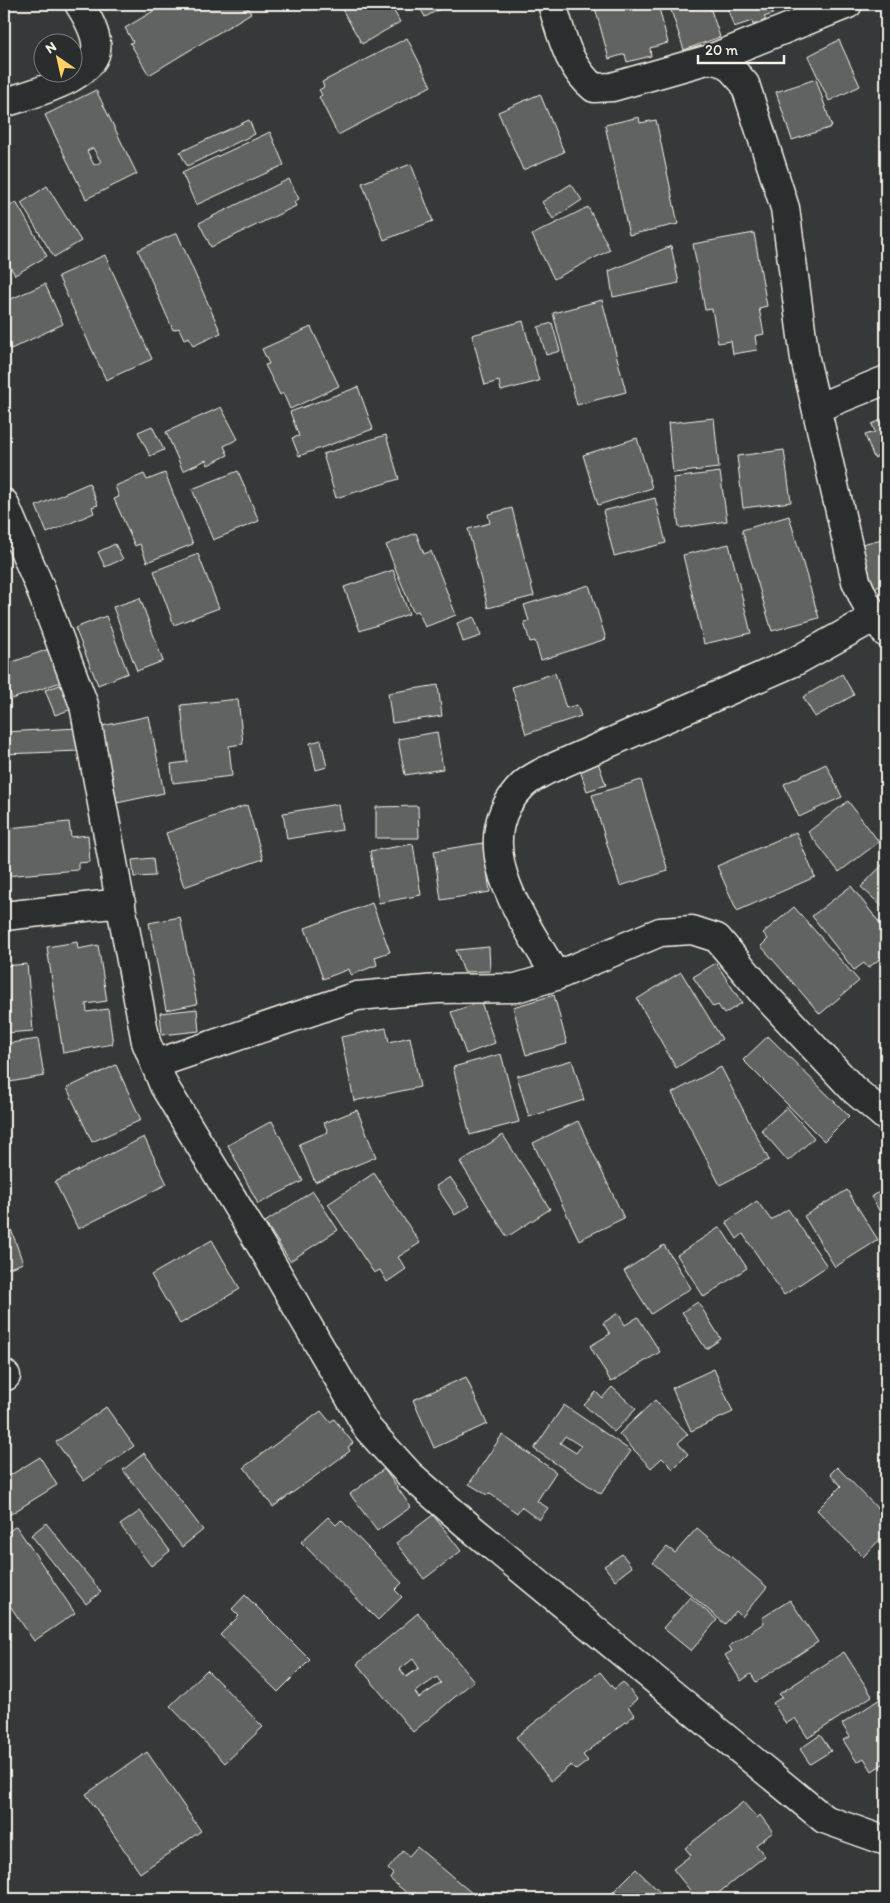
<svg xmlns="http://www.w3.org/2000/svg" width="890" height="1903" font-family="Itim,sans-serif">
<style>
.building{fill:#616362;stroke:#f4f1e8;fill-rule:evenodd}
.lines{fill:none;stroke-linecap:round;stroke-linejoin:round}
.minor-casing{stroke:#f4f1e8;stroke-width:31}
.minor{stroke:#2a2d2e;stroke-width:28}
</style>
<rect width="100%" height="100%" fill="#363939"/>
<filter id="ink" filterUnits="userSpaceOnUse"><feTurbulence type="fractalNoise" baseFrequency=".02" numOctaves="2"/><feDisplacementMap in="SourceGraphic" scale="10" xChannelSelector="R" yChannelSelector="G"/><feConvolveMatrix kernelMatrix="1 2 1 2 8 2 1 2 1" color-interpolation-filters="sRGB"/></filter>
<g filter="url(#ink)">
<!-- building -->
<path class="building" d="M165 4H245L251 13 149 75 130 43 133 42 125 28Z
M339 4H390L400 22 362 44Z
M418 4H450L425 17Z
M594 4H658L668 43 650 48 651 56 627 62 625 54 609 59Z
M669 4H709L720 37 684 50Z
M726 4H770L773 14 764 17 766 20 753 25 752 21 734 27Z
M407 38 431 86 338 135 319 97 322 95 319 90 324 87 322 82Z
M839 40 860 86 829 101 808 56Z
M816 79 832 127 792 140 776 92Z
M96 90 137 174 86 199 45 115ZM93 148 101 162 94 165 87 151Z
M540 94 564 152 523 170 498 112Z
M639 117 640 123 656 120 678 224 629 235 605 125Z
M249 120 255 134 187 166 180 152Z
M270 132 284 165 196 205 182 173Z
M411 164 433 221 384 240 362 183Z
M289 179 299 199 294 202 296 206 211 247 199 223Z
M571 184 582 200 553 219 542 202Z
M47 186 81 241 54 257 21 203Z
M16 202 47 256 15 275 4 256V210Z
M588 207 610 250 554 279 532 235Z
M177 233 221 333 193 346 189 337 184 339 179 328 173 330 138 250Z
M754 233 767 306 759 308 764 334 755 336 757 350 733 354 731 341 718 343 712 309 705 310 693 244Z
M671 246 679 283 613 297 609 271Z
M105 255 152 359 106 380 58 276Z
M45 284 63 324 11 349 4 334V302Z
M602 300 626 392 577 405 553 313Z
M523 321 539 381 501 391 499 381 485 385 472 335Z
M552 323 560 351 546 355 538 327Z
M311 327 339 386 290 409 283 393 280 395 265 365 269 364 262 349Z
M358 387 373 429 299 456 292 438 299 436 290 412Z
M221 407 238 439 224 446 228 455 208 465 206 460 183 471 166 432Z
M714 418 719 468 673 473 668 423Z
M886 418V453L874 458 865 435 875 432 872 424Z
M152 426 164 450 150 456 138 432Z
M386 435 399 479 336 498 323 454Z
M637 438 652 488 598 505 583 455Z
M784 450 791 502 743 508 737 456Z
M238 471 259 521 213 540 192 489Z
M720 472 727 521 679 528 673 478Z
M165 473 193 544 147 562 140 544 135 546 114 499 119 497 115 486 144 474 147 480Z
M89 483 98 505 92 507 94 513 47 533 36 506Z
M655 498 666 543 614 556 603 511Z
M512 508 534 596 488 608 468 529 490 523 488 514Z
M789 516 819 618 772 631 742 530Z
M416 533 424 554 431 551 456 615 425 627 418 611 413 612 386 545Z
M882 539 886 554V585L873 588 862 544Z
M115 544 123 559 105 567 98 552Z
M729 544 751 633 704 644 683 555Z
M198 554 219 608 174 625 154 571Z
M393 570 409 614 360 631 344 587Z
M589 585 606 639 541 660 535 641 530 642 524 622 529 621 524 605Z
M140 598 163 661 137 671 113 607Z
M106 616 128 673 98 685 75 628Z
M474 617 481 636 463 642 457 623Z
M4 623 9 639 4 640Z
M49 649 61 682 12 699 4 676V665Z
M555 673 566 708 577 705 581 716 526 734 512 687Z
M842 674 854 695 815 717 803 697Z
M63 684 72 709 55 715 45 690Z
M438 685 442 716 392 723 388 693Z
M238 699 243 744 229 746 232 776 173 783 171 764 187 762 181 705Z
M149 716 164 793 117 803 102 726Z
M78 728 79 751 4 754V732Z
M437 732 443 769 405 775 398 739Z
M321 740 327 767 316 770 310 743Z
M596 757 606 785 587 791 578 764Z
M826 764 842 797 799 817 784 784Z
M641 780 668 871 620 886 592 795Z
M848 801 879 842 839 872 808 832Z
M338 804 342 830 287 839 283 813Z
M247 805 263 859 184 887 166 833Z
M418 806 419 838H376V807Z
M4 818H6L8 828 69 822 71 837 88 835 90 862 78 863V870L4 876Z
M796 832 815 877 737 911 717 866Z
M483 843 490 892 441 900 434 851Z
M413 844 421 895 379 903 370 851Z
M153 858 155 876 134 877 132 860Z
M886 861V910L861 887Z
M851 886 886 931V954L868 968 864 963 854 970 812 916Z
M372 903 390 952 375 957 377 965 351 975 349 969 323 979 305 928Z
M794 907 859 981 820 1014 761 946 768 939 763 933Z
M180 917 197 1004 166 1010 149 923Z
M77 942 78 949 98 945 107 1001 86 1004 87 1012 108 1009 113 1044 63 1053 47 947Z
M489 947 490 971 464 972 456 950Z
M716 963 742 1003 724 1014 718 1005 713 1007 693 977Z
M27 964 33 1031 4 1033V966Z
M681 972 722 1039 676 1068 637 999Z
M554 995 567 1044 526 1055 513 1007Z
M481 1002 495 1043 466 1054 451 1012Z
M197 1009 199 1031 162 1035 160 1013Z
M386 1028 389 1042 410 1037 420 1087 354 1101 341 1037Z
M768 1036 849 1116 824 1141 743 1060Z
M38 1039 44 1076 4 1083V1044Z
M501 1054 519 1122 470 1135 453 1067Z
M572 1060 584 1100 529 1117 517 1076Z
M116 1065 141 1120 92 1142 67 1088Z
M721 1067 769 1160 720 1185 672 1093Z
M787 1107 814 1138 788 1161 761 1130Z
M357 1110 376 1157 315 1182 299 1144 328 1132 324 1123Z
M272 1121 303 1181 258 1204 228 1145Z
M578 1121 624 1218 579 1240 533 1143Z
M503 1135 550 1209 507 1237 460 1162Z
M144 1137 167 1184 78 1229 55 1182Z
M374 1173 420 1243 398 1257 406 1269 387 1282 380 1270 374 1273 328 1204Z
M450 1177 470 1206 455 1215 436 1186Z
M886 1188V1222L871 1197Z
M847 1190 878 1240 835 1267 804 1216Z
M313 1191 338 1230 290 1261 265 1222Z
M757 1201 771 1220 788 1209 827 1266 784 1295 743 1234 737 1239 726 1222Z
M7 1218 23 1263 4 1270V1219Z
M720 1227 747 1268 704 1297 677 1255Z
M212 1240 240 1289 180 1324 151 1275Z
M664 1245 691 1288 651 1314 624 1271Z
M698 1302 721 1339 706 1349 682 1312Z
M618 1313 625 1325 638 1317 660 1352 611 1382 590 1346 610 1334 603 1323Z
M714 1369 733 1412 691 1431 672 1388Z
M466 1377 487 1424 434 1448 413 1400Z
M612 1387 636 1409 614 1432 584 1405 596 1392 602 1398Z
M655 1400 688 1434 678 1443 688 1454 673 1469 662 1458 651 1468 619 1434Z
M564 1405 631 1451 601 1494 534 1449ZM565 1436 581 1446 576 1453 560 1443Z
M106 1407 134 1446 84 1481 56 1442Z
M321 1411 330 1422 334 1419 353 1443 348 1447 350 1451 273 1507 244 1467Z
M502 1435 556 1472 537 1501 548 1508 539 1520 521 1507 517 1513 489 1493 487 1495 469 1484Z
M144 1453 203 1530 182 1547 123 1470Z
M40 1457 57 1485 9 1515 4 1506V1479Z
M837 1467 886 1517V1533L863 1557 817 1510 841 1486 830 1474Z
M384 1469 411 1507 377 1531 350 1494Z
M140 1511 170 1551 151 1566 120 1525Z
M433 1515 461 1551 424 1579 396 1543Z
M328 1517 336 1525 341 1520 402 1583 395 1590 402 1597 378 1620 301 1542Z
M46 1523 101 1592 86 1604 31 1535Z
M16 1526 75 1613 34 1641 4 1597V1535Z
M697 1528 767 1587 742 1617 736 1611 725 1624 653 1563 667 1547 675 1553Z
M622 1554 632 1567 615 1580 604 1566Z
M245 1595 310 1660 278 1692 220 1635 239 1616 232 1609Z
M690 1597 717 1620 691 1651 663 1628Z
M790 1600 818 1642 756 1682 751 1674 741 1681 725 1655 732 1651 729 1646 764 1623 762 1618Z
M418 1613 474 1681 413 1732 357 1664ZM413 1659 419 1668 406 1677 400 1669ZM437 1677 441 1683 419 1698 415 1692Z
M844 1652 872 1696 808 1738 795 1718 786 1724 773 1703 782 1697 779 1694Z
M207 1670 263 1727 225 1763 170 1706Z
M600 1672 614 1689 623 1682 637 1699 628 1707 635 1715 583 1755 588 1761 576 1770 571 1765 551 1781 516 1737Z
M886 1695V1762L872 1771 864 1758 857 1762 843 1740 850 1737 842 1724Z
M820 1735 831 1751 810 1764 800 1749Z
M147 1752 201 1831 140 1873 86 1794Z
M743 1802 757 1818 760 1815 773 1832 756 1845 765 1856 711 1899 706 1893 697 1899 673 1869 691 1855 685 1848Z
M417 1847 479 1899H414L390 1879 393 1874 388 1869 403 1851 409 1856Z
M4 1865 11 1873 4 1879Z
M636 1869 667 1899H606Z"/>
<g class="lines">
<defs>
<path id="minor" d="M552 4C562 35 567 66 594 88L612 87 710 59 727 64 745 84 785 208 805 359 856 581 866 603 886 633
M710 59 848 4
M4 103C29 94 102 78 96 42 94 28 86 15 79 4
M817 408 886 380
M4 503 39 585 84 705 146 1042 164 1086 266 1254 368 1429 409 1474 472 1529 824 1819 886 1841
M4 916 121 903
M556 976C525 921 463 843 523 785 529 779 538 775 545 771L794 662 875 617
M155 1064 357 996 437 989 516 988 556 976 660 932 692 930 717 938 764 994 853 1089 886 1117
M4 1374 6 1376"/>
</defs>
<!-- minor casing -->
<use href="#minor" class="minor-casing"/>
<!-- minor -->
<use href="#minor" class="minor"/>
</g>
</g>
<!-- margin -->
<rect width="890" height="1903" fill="none" stroke="#2a2d2e" stroke-width="20"/>
<rect x="10" y="10" width="870" height="1883" fill="none" stroke="#f4f1e8" stroke-width="2" filter="url(#ink)"/>
<!-- north arrow -->
<g transform="translate(58 58) rotate(326)"><circle r="24" fill="#2a2d2e" stroke="#7b7b78"/>
<path d="M0-4L9 19L0 12L-9 19Z" fill="#ffd166"/>
<text y="-8" font-size="14" font-weight="bold" text-anchor="middle" fill="#f4f1e8">N</text>
</g>
<!-- scale -->
<path d="M698 55v8h86v-8" fill="none" stroke="#f4f1e8" stroke-width="2.5"/>
<text x="705" y="55" font-size="15" fill="#f4f1e8" stroke="#2a2d2e" stroke-width="4" paint-order="stroke">20 m</text>
</svg>
